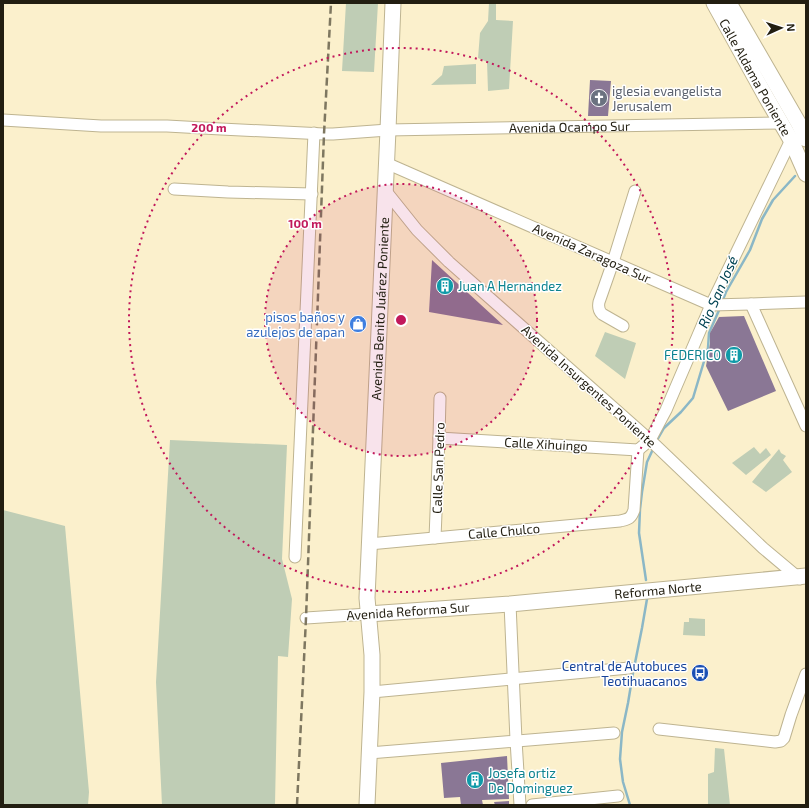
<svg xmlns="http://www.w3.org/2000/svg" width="809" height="808" font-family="'Exo 2',sans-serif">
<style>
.green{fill:#bfcdb5}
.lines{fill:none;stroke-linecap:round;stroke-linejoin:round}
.stream{stroke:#8bb7c6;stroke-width:2.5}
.building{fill:#8a7795}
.street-casing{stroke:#beb491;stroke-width:13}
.secondary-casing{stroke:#beb491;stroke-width:17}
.street{stroke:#fff;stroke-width:11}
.secondary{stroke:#fff;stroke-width:15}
.rail{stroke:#7e7760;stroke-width:2.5;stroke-dasharray:8 4;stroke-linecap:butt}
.ring{fill:none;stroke:#c2185b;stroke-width:2;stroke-dasharray:2 4}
.labels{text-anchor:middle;stroke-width:3;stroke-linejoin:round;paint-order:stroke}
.street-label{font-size:13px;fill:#221e11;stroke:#fff}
.worship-label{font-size:13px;fill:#5b616d;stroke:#fff;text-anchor:start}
.culture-label{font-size:13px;fill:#0d838f;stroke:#fff;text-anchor:start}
.shop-label{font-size:13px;fill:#366cbe;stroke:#fff;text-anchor:end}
.transit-label{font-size:13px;fill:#164399;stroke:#fff;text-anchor:end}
.water-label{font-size:14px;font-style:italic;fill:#004353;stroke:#fff}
.centre{fill:#c2185b;stroke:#fff;stroke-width:2}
.ring-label{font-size:12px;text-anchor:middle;font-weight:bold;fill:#c2185b;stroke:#fff;stroke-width:3;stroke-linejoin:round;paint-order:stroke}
</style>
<rect width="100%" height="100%" fill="#fbf0cc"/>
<!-- green -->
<path class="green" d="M346 3H378L374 72 342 71Z
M489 3H496V20L513 21 509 89 488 91 487 62 478 58 480 33 488 21Z
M476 64V84L431 85 442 75 444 66Z
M605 332 636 343 625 379 595 356Z
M170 440 287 445 282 559 292 599 288 657 278 656 275 805H162L156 682Z
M754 447 760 454 766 448 771 455 746 475 732 463Z
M779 449 781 453 786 456 783 460 792 472 766 492 752 482Z
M3 510 65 526 89 792 88 805H3Z
M689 618 705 619V636L683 635 684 622H689Z
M715 748 724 749 730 805H708V774L714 772Z"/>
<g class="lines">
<!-- stream -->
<path class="stream" d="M722 302 726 292 750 250 762 219 773 200 795 176
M656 442 664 428 681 412 693 398 708 348 709 333 720 308
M646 580 639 533 640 509 642 492 647 462 654 447
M635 663 642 628 647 599
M630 805 623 782 620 759 622 732 628 703 633 673"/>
</g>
<!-- building -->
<path class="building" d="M590 80 611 81 608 116H588Z
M432 260 503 325 429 312Z
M744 316 776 391 728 411 706 366 710 344V333L719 317Z
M507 756 509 799 482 800 483 805H461L460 797 444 798 441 763Z
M509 801V805H495L494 802Z"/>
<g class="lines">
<defs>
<g id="street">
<path id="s1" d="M3 120 101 126H167L221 129 324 134H333L388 130 781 123"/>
<path d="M386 163 711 305 751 304 806 302"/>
<path d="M174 189 228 192 312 194"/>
<path d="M385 190 417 230 449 262 650 440 763 548 800 579"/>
<path d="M751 304 806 426"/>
<path d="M623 326 602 314C599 311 598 307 599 302L613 262 635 191"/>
<path d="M439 438 638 450 650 440 666 410 711 305 791 140"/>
<path d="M435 538 439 438 440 398"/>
<path d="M369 544 620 521C628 519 631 519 634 510L638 450"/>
<path d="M295 557 314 133"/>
<path d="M510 604 516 740 520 805"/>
<path d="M306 618 368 614"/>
<path d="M372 692 629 668"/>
<path d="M659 729 775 742 781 741 784 738 791 715 806 674"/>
<path d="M369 753 614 733"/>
<path d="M532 805 618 796"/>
</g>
<g id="secondary">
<path id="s2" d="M714 3 766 97 791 140 806 174"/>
<path d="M729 3 799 124 806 139"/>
<path id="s3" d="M368 614 510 604 806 576"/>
<path id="s4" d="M367 805 372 692V655L367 598 388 130 393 3"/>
</g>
</defs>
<!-- street casing -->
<use href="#street" class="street-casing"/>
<!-- secondary casing -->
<use href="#secondary" class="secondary-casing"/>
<!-- street -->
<use href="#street" class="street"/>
<!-- secondary -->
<use href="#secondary" class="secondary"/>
<!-- rail -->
<path class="rail" d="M297 805 306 618 324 134 331 3"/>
</g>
<!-- distance rings -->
<circle cx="401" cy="320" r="136" fill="#c2185b" fill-opacity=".12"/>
<g class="ring">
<circle cx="401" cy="320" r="136"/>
<circle cx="401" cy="320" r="272"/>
</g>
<!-- icons -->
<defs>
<symbol id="church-disc" viewBox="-11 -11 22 22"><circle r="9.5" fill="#6b7280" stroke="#fff"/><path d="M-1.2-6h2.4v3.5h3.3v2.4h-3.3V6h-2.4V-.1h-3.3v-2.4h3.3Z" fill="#fff"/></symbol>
<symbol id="building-disc" viewBox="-11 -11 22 22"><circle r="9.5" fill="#0f9aa8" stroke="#fff"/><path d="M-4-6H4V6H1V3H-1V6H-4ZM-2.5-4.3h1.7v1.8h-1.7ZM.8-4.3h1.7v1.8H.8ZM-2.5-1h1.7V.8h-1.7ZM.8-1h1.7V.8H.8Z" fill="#fff"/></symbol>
<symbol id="shop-disc" viewBox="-11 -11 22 22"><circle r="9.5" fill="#3f7fe0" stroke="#fff"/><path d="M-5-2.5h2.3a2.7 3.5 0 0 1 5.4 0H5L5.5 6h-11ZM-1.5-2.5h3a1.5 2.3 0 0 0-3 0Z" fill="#fff"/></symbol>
<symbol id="bus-disc" viewBox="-11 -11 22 22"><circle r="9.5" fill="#1a4fb4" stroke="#fff"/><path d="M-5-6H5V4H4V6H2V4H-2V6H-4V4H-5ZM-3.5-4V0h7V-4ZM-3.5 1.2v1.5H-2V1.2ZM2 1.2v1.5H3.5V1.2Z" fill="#fff"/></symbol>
</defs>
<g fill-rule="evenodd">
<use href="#church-disc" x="589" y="88" width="20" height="20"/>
<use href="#building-disc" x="435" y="276" width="20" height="20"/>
<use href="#shop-disc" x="348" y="314" width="20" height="20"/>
<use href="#building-disc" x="724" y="345" width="20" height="20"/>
<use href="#bus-disc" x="690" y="663" width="20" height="20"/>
<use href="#building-disc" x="465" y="770" width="20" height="20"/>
</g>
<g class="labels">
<!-- street labels -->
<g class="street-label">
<text dy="5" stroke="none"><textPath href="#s2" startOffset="85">Calle Aldama Poniente</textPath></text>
<text dy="5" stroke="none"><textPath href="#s1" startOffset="567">Avenida Ocampo Sur</textPath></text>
<text transform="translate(592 253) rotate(24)" y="5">Avenida Zaragoza Sur</text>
<text dy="5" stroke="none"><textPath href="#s4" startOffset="497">Avenida Benito Juárez Poniente</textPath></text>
<text transform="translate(589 386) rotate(42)" y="5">Avenida Insurgentes Poniente</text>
<text transform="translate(546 444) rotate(3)" y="5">Calle Xihuingo</text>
<text transform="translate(438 468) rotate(-88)" y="5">Calle San Pedro</text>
<text transform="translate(504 531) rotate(-5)" y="5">Calle Chulco</text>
<text dy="5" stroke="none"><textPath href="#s3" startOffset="291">Reforma Norte</textPath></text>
<text transform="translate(408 611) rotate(-4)" y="5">Avenida Reforma Sur</text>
</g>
<!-- worship labels -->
<g class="worship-label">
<text x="612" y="96">iglesia evangelista<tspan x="612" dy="15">Jerusalem</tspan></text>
</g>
<!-- culture labels -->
<g class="culture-label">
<text x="458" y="291">Juan A Hernandez</text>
<text x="721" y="360" text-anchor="end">FEDERIC0</text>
<text x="488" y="778">Josefa ortiz<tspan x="488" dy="15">De Dominguez</tspan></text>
</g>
<!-- shop labels -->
<g class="shop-label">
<text x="345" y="322">pisos baños y<tspan x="345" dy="15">azulejos de apan</tspan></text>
</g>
<!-- transit labels -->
<g class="transit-label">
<text x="687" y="671">Central de Autobuces<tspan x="687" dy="15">Teotihuacanos</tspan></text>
</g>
<!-- water labels -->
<g class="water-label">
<text transform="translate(718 292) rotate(-66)" y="5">Rio San José</text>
</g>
</g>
<circle cx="401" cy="320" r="6" class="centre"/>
<g class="ring-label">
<text x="209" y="132">200 m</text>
<text x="305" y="228">100 m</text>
</g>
<!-- border -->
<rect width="809" height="808" fill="none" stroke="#221e11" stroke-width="8"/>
<!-- north arrow -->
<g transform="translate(781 28) rotate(87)" stroke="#ffffff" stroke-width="3" paint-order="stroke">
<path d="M0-3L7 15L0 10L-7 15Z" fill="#221e11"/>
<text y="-6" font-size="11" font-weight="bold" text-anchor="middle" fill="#221e11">N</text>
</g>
</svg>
